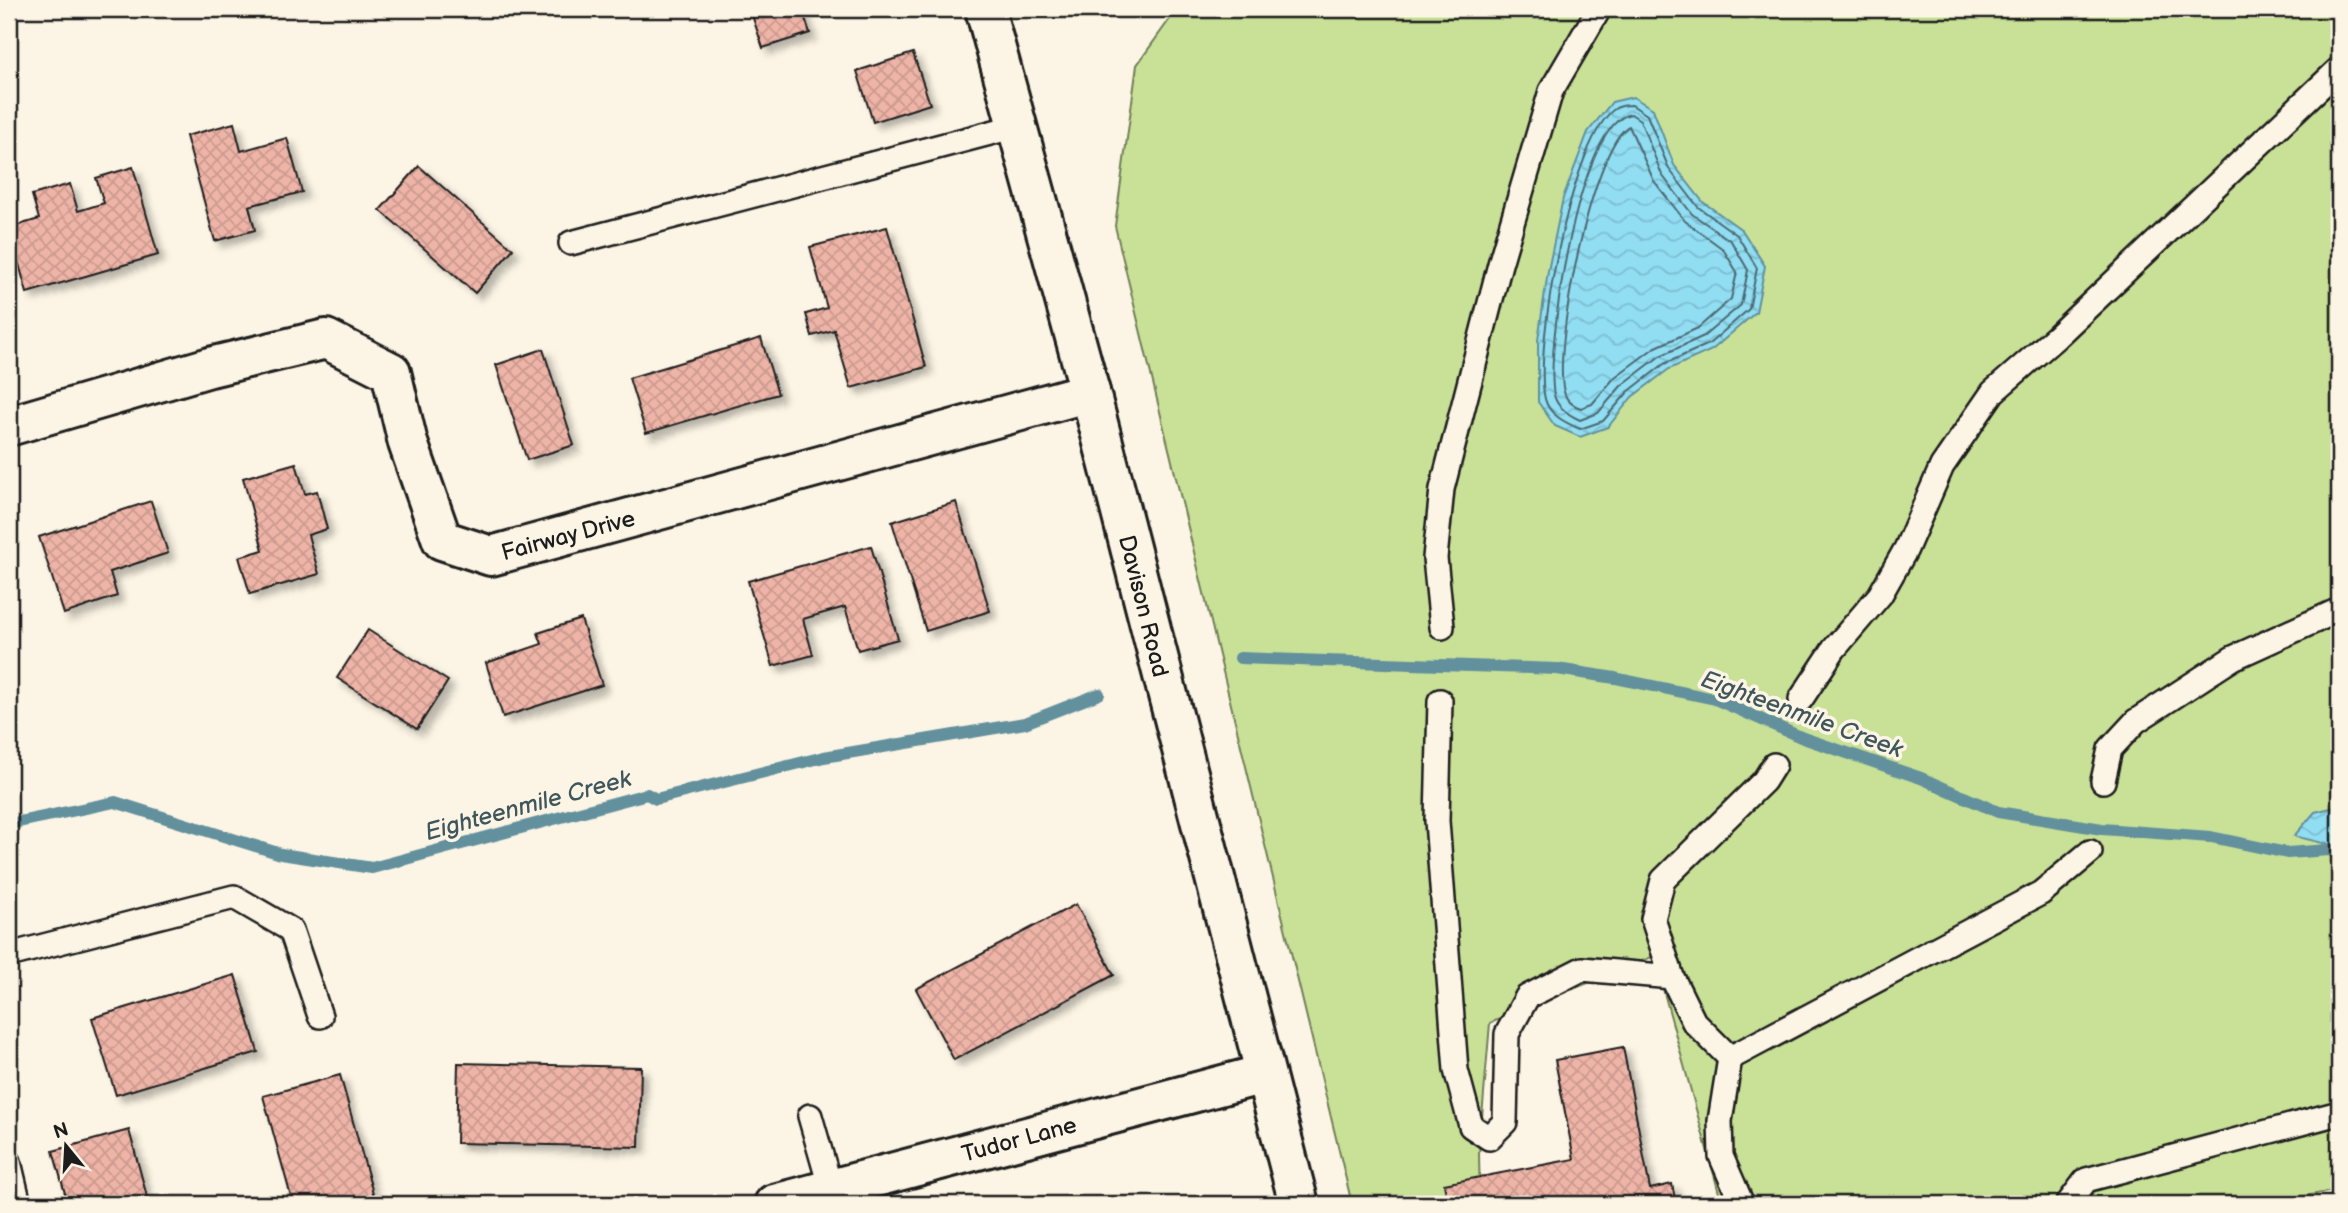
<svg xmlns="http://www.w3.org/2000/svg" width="2348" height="1213" font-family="'Balsamiq Sans',sans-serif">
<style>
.grass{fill:#c8e197;stroke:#727e5a;stroke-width:2}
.water{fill:url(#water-waves);stroke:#62909c;stroke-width:2}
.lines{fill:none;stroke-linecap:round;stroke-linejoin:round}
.shore{stroke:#4b6972;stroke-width:2}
.stream{stroke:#62909c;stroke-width:12}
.building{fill:url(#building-cross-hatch);stroke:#1c1c1c;stroke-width:2;filter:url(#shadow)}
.lane-casing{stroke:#1c1c1c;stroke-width:28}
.street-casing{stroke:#1c1c1c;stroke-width:44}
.secondary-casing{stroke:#1c1c1c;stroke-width:44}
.lane{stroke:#fcf5e5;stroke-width:23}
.street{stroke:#fcf5e5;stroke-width:38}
.secondary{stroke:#fcf5e5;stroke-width:38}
.labels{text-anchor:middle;stroke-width:7;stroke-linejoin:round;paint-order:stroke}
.street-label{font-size:23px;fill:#1c1c1c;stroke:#fcf5e5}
.water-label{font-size:24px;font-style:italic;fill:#3f565c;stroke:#fcf5e5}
</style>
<defs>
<pattern id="water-waves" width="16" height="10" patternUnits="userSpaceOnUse" patternTransform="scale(1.75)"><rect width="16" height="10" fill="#91ddf2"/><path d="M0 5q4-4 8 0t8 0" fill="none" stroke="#7cbdcf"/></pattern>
<pattern id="building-cross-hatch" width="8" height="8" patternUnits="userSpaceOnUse" patternTransform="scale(1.75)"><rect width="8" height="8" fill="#eeb4a7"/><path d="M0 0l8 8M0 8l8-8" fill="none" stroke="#cc9a8f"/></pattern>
<filter id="shadow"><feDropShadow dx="6" dy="6" stdDeviation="3.5" flood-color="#0004"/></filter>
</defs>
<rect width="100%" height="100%" fill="#fcf5e5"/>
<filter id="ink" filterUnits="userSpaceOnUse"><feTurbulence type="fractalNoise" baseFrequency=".0143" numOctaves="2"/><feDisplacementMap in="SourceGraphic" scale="14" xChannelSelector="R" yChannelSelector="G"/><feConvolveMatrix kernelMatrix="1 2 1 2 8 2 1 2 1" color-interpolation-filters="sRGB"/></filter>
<g filter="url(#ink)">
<!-- grass -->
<path class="grass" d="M1177 9H2339V1190L2260 1204H1722L1654 956 1490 1023 1479 1153 1480 1204H1352L1115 226 1137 65Z"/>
<!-- water -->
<path class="water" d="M1633 97 1653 109 1674 165 1703 202 1742 230 1765 266 1756 312 1712 350 1669 369 1632 397 1608 427 1580 437 1555 426 1538 402V340L1548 271 1563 198 1588 132 1612 102Z
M2339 806V847L2294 836 2315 812Z"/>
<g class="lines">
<!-- shore -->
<path class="shore" d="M1632 105 1647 115 1669 169 1698 207 1737 235 1757 268 1749 309 1709 344 1664 364 1628 392 1603 421 1580 429C1566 423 1549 415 1545 399 1533 349 1572 135 1616 108 1620 106 1628 105 1632 105Z
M1631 114 1640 120 1662 175 1692 214 1731 241 1748 270 1741 305 1704 336 1660 356 1622 385 1598 413 1580 420C1569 415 1557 408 1554 395 1545 349 1579 121 1631 114Z
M1629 126 1654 181 1685 221 1723 249 1737 272 1731 299 1698 328 1654 348 1615 377 1592 404 1581 408C1574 406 1568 402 1565 395 1550 357 1593 145 1629 126Z"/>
<!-- stream -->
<path class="stream" d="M1240 658 1557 669 1615 678 1715 699 1803 738 1921 778 1998 812 2102 829 2211 837 2287 853 2329 850 2339 854
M9 824 115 802 281 854 372 868 647 794 656 799 824 757 1025 723 1099 694"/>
</g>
<!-- building -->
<path class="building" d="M750 9H802L810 33 763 48Z
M913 53 930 104 873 122 857 71Z
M234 123 241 151 287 138 302 192 249 206 255 230 215 241 186 136Z
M419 166 513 249 475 293 380 210Z
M133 167 158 255 27 293 9 228 39 219 32 195 70 184 78 211 104 203 96 178Z
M887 227 926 367 851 388 834 330 812 336 806 314 827 308 810 247Z
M761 338 778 394 646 433 629 378Z
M543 349 574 445 527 460 496 365Z
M296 463 305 494 317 491 327 529 308 535 319 574 250 594 239 557 263 550 243 478Z
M151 501 168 553 110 572 117 596 64 614 39 537Z
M956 502 990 611 926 631 892 522Z
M871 546 898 639 858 650 845 607 803 619 813 655 773 666 748 581Z
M581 619 602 685 503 717 486 663 542 644 538 633Z
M368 630 448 681 417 729 337 678Z
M1076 904 1114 975 954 1060 916 989Z
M235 975 258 1052 116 1095 92 1018Z
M1623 1047 1650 1189 1672 1184 1676 1204H1448L1444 1184 1574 1159 1555 1060Z
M458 1063 641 1067 639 1147 456 1143Z
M340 1075 376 1204H293L263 1096Z
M129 1130 149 1204H68L53 1151Z"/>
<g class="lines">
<defs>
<path id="lane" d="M571 243 1017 126
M1442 627 1435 558 1442 489 1500 264 1551 91 1599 9
M1801 699 1834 649 1880 595 1906 549 1942 466 1993 392 2056 337 2339 69
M1440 701 1437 821 1456 1070 1471 1126 1489 1138 1505 1122 1507 1034 1527 997 1582 969 1672 977
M1774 765 1764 781 1663 880 1653 919 1672 977 1694 1022 1730 1058 2041 893 2090 852
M2103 781 2110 749 2136 721 2233 658 2339 610
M9 955 234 897 291 930 320 1016
M1730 1058 1720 1121 1721 1156 1742 1204
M810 1116 834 1200
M9 1162 19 1204
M2068 1204 2086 1180 2339 1113"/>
<path id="street" d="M9 426 210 367 326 339 391 372 408 443 442 540 491 556 1090 392
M774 1204 1264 1074"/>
<path id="secondary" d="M985 9 1090 392 1299 1204"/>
</defs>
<!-- lane casing -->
<use href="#lane" class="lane-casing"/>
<!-- street casing -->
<use href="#street" class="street-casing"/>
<!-- secondary casing -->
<use href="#secondary" class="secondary-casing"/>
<!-- lane -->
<use href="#lane" class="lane"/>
<!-- street -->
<use href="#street" class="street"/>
<!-- secondary -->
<use href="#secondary" class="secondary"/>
</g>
</g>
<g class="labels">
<!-- street labels -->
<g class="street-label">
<text transform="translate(568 535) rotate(-15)" y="8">Fairway Drive</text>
<text transform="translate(1144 606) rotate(76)" y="8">Davison Road</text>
<text transform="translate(1019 1139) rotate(-15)" y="8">Tudor Lane</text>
</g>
<!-- water labels -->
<g class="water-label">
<text transform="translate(1802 714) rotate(20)" y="8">Eighteenmile Creek</text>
<text transform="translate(528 805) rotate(-15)" y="8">Eighteenmile Creek</text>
</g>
</g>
<!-- margin -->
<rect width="2348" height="1213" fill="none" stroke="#fcf5e5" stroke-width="35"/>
<rect x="18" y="18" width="2313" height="1178" fill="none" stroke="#1c1c1c" stroke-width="2.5" filter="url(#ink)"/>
<!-- north arrow -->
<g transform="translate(66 1146) rotate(342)" stroke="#fcf5e5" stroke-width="5" paint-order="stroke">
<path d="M0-5L12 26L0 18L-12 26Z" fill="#1c1c1c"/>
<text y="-10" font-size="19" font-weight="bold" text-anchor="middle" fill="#1c1c1c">N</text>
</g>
</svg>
